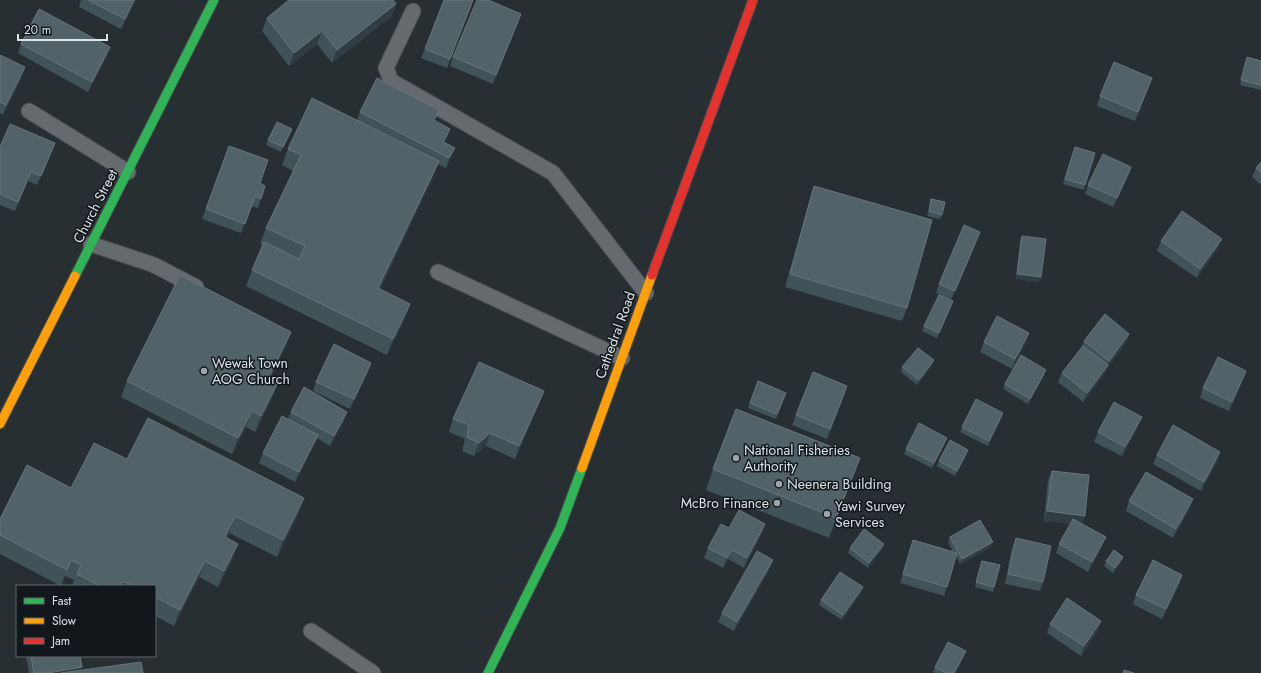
<svg xmlns="http://www.w3.org/2000/svg" width="1261" height="673" font-family="Jost,sans-serif">
<style>
.lines{fill:none;stroke-linecap:round;stroke-linejoin:round}
.lane-casing{stroke:#454c4f;stroke-width:17}
.fast-casing{stroke:#454c4f;stroke-width:11}
.slow-casing{stroke:#454c4f;stroke-width:11}
.jam-casing{stroke:#454c4f;stroke-width:11}
.lane{stroke:#656a6e;stroke-width:15}
.fast{stroke:#30b455;stroke-width:9}
.slow{stroke:#ff9f0a;stroke-width:9}
.jam{stroke:#e5322d;stroke-width:9}
.wall{fill:#425259}
.shaded-wall{fill:#313d43}
.building{fill:#536268;stroke:#68767c}
.poi-dot{fill:#9ca5a9;stroke:#11171b;stroke-width:1.5}
.labels{text-anchor:middle;stroke-width:3;stroke-linejoin:round;paint-order:stroke}
.street-label{font-size:14px;fill:#dbe4e9;stroke:#11171b}
.poi-label{font-size:14px;fill:#dbe4e9;stroke:#11171b;text-anchor:start}
</style>
<rect width="100%" height="100%" fill="#272f33"/>
<g class="lines">
<defs>
<path id="lane" d="M413 11 386 68 391 81 553 173 646 293
M29 111 128 172
M91 244 154 265 196 287
M438 272 622 358
M311 631 373 673"/>
<path id="fast" d="M75 276 214 0
M488 673 560 528 582 468"/>
<path id="slow" d="M0 424 75 276
M582 468 652 275"/>
<path id="jam" d="M652 275 753 0"/>
</defs>
<!-- lane casing -->
<use href="#lane" class="lane-casing"/>
<!-- fast casing -->
<use href="#fast" class="fast-casing"/>
<!-- slow casing -->
<use href="#slow" class="slow-casing"/>
<!-- jam casing -->
<use href="#jam" class="jam-casing"/>
<!-- lane -->
<use href="#lane" class="lane"/>
<!-- fast -->
<use href="#fast" class="fast"/>
<!-- slow -->
<use href="#slow" class="slow"/>
<!-- jam -->
<use href="#jam" class="jam"/>
</g>
<!-- wall -->
<path class="wall" d="M81 0H136L121 29 79 7Z
M287 0H393L396 4 391 17 332 63 317 44 289 66 262 31 267 18 288 1Z
M473 0 447 68 421 58 425 49Z
M521 14 493 84 450 66 453 57Z
M21 44 110 47 106 57 88 92 18 53Z
M0 55 22 77 3 115 0 113Z
M1247 57 1261 61V90L1240 85Z
M1152 78 1135 121 1097 106 1100 96Z
M360 112 450 129 445 142 455 148 451 157 446 168 438 164 433 177 380 289 410 304 404 320 387 355 246 286 252 270 263 245 260 244 266 228 293 171 282 165 288 149 357 120Z
M290 134 281 152 266 145 268 140Z
M55 143 37 185 28 181 15 211 0 205V147Z
M229 146 260 183 265 186 258 208 251 206 241 233 202 219Z
M1073 151 1085 185 1084 190 1063 184Z
M1261 162V185L1252 177 1256 168Z
M1131 167 1128 177 1113 207 1085 194 1088 185Z
M814 186 907 308 902 321 785 287 810 199Z
M931 199 942 215 940 219 927 216 930 204Z
M980 232 951 300 936 293 939 284Z
M1022 236 1039 282 1016 279 1020 241Z
M1161 241 1218 248 1197 278 1157 251Z
M953 301 937 338 922 331 924 326Z
M291 332 285 348 270 378 278 382 272 398 255 432 246 427 232 454 121 397 127 381Z
M1084 341 1126 343 1107 368 1104 375 1083 402 1058 382 1062 373 1081 348Z
M984 342H1026L1012 369 980 352Z
M934 360 932 365 917 385 901 372 902 367Z
M371 363 368 372 350 409 313 391 316 382Z
M1246 371 1243 380 1229 411 1200 398 1203 388Z
M1044 375 1028 404 1003 389 1005 384Z
M758 381 786 393 776 419 748 408Z
M544 391 539 404 515 459 486 446 474 456 462 451 465 439 449 432 453 419Z
M844 396 827 439 792 425 796 415Z
M291 412 344 421 330 446 317 438 314 445 295 482 259 463 263 453 288 419Z
M1003 413 988 446 960 432 962 427Z
M1138 426 1122 456 1094 442 1098 432Z
M945 442 932 468 904 454 906 449Z
M968 450 966 455 955 476 937 466 939 461Z
M1157 455 1217 461 1201 491 1153 464Z
M860 458 829 538 706 490 713 469Z
M127 459 298 515 277 557 229 533 227 538 232 560 218 587 199 577 174 626 155 616V586H72L74 580 65 576 61 586 0 554V519L71 488Z
M1052 471 1085 516 1082 523 1102 546 1088 572 1056 553 1059 544 1071 524 1044 521 1048 480Z
M1129 501 1190 508 1173 538 1126 511Z
M765 524 762 533 744 568 728 559 723 568 704 558 708 548 729 528Z
M950 537 991 547 960 564 956 556 944 596 900 583 913 540 953 552 948 542Z
M1016 538 1043 582 1040 591 1005 584 1012 548Z
M850 548 882 549 868 568 848 553Z
M1123 557 1121 562 1113 573 1104 566 1106 561Z
M982 561 994 587 993 592 975 587Z
M769 570 734 631 718 622 722 613Z
M1182 575 1179 585 1162 619 1133 604 1136 595Z
M863 587 861 592 842 620 819 605 821 600Z
M1050 624 1098 630 1081 656 1047 633Z
M966 651 964 656 955 673H935L933 672 935 667Z
M26 656H80V670L143 673H29Z"/>
<!-- shaded-wall -->
<path class="shaded-wall" d="M134 0H136L121 29 125 19Z
M396 4 391 17 332 63 337 50Z
M521 14 518 24 493 84 496 75Z
M322 31 317 44 289 66 294 53Z
M110 47 106 57 88 92 92 82Z
M25 67 22 77 3 115 6 105Z
M292 129 290 134 281 152 283 147Z
M450 129 447 139 440 151 443 142Z
M455 148 451 157 446 168 449 158Z
M439 161 433 177 372 305 378 288Z
M1131 167 1128 177 1113 207 1117 198Z
M31 172 28 181 15 211 18 202Z
M980 232 976 241 951 300 955 291Z
M1222 239 1218 248 1197 278 1200 269Z
M1017 274 1041 277 1039 282 1016 279Z
M410 304 404 320 387 355 393 339Z
M291 332 285 348 263 394 269 377Z
M1029 333 1026 342 1012 369 1015 359Z
M1129 334 1126 343 1107 368 1104 375 1083 402 1087 393 1106 367 1109 361Z
M934 360 932 365 917 385 919 380Z
M371 363 368 372 350 409 354 399Z
M1046 370 1044 375 1028 404 1030 399Z
M1246 371 1243 380 1229 411 1232 402Z
M278 382 272 398 255 432 261 416Z
M544 391 539 404 515 459 519 446Z
M252 411 246 427 232 454 238 438Z
M347 412 344 421 330 446 334 436Z
M1003 413 1001 418 988 446 989 441Z
M1142 417 1138 426 1122 456 1125 447Z
M490 433 486 446 474 456 479 443Z
M318 435 314 445 295 482 299 472Z
M968 450 966 455 955 476 957 471Z
M1220 452 1217 461 1201 491 1204 482Z
M860 458 852 478 829 538 836 518Z
M304 498 298 515 277 557 283 540Z
M1193 499 1190 508 1173 538 1176 529Z
M1047 511 1085 516 1081 525 1044 521Z
M235 516 229 533 219 553 225 537Z
M765 524 762 533 744 568 747 558Z
M1106 537 1102 546 1088 572 1092 562Z
M993 542 991 547 960 564 962 559Z
M238 544 232 560 218 587 224 571Z
M884 544 882 549 868 568 869 563Z
M732 550 728 559 723 568 727 558Z
M1123 557 1121 562 1113 573 1115 568Z
M773 560 769 570 734 631 737 622Z
M205 561 199 577 174 626 180 610Z
M1182 575 1179 585 1162 619 1166 609Z
M863 587 861 592 842 620 843 615Z
M1101 621 1098 630 1081 656 1084 646Z
M966 651 964 656 955 673H954Z
M82 667 80 673H48Z"/>
<!-- building -->
<path class="building" d="M88 0H134L125 19Z
M289 0H393L396 4 337 50 322 31 294 53 267 18Z
M444 0H473L450 59 425 49Z
M477 0H488L521 14 496 75 453 57Z
M39 9 110 47 92 82 21 44Z
M0 55 25 67 6 105 0 102Z
M1247 57 1261 61V85L1241 80Z
M1114 62 1152 78 1138 112 1100 96Z
M377 78 439 110 434 120 450 129 443 142 455 148 449 158 360 112Z
M312 98 439 161 378 288 410 304 393 339 252 270 264 242 299 259 305 246 266 228 301 155 288 149Z
M277 122 292 129 283 147 268 140Z
M10 124 55 143 41 176 31 172 18 202 0 194V147Z
M229 146 268 160 260 183 265 186 261 199 255 196 245 224 206 209Z
M1075 147 1095 153 1085 185 1065 179Z
M1103 154 1131 167 1117 198 1088 185Z
M1261 162V173L1256 168Z
M814 186 932 220 907 308 790 274Z
M931 199 945 202 942 215 929 211Z
M1182 211 1222 239 1200 269 1161 241Z
M964 225 980 232 955 291 939 284Z
M1022 236 1046 239 1041 277 1017 274Z
M180 275 291 332 269 377 278 382 261 416 252 411 238 438 127 381Z
M939 295 953 301 939 333 924 326Z
M1105 314 1129 334 1109 361 1084 341Z
M997 316 1029 333 1015 359 984 342Z
M334 344 371 363 354 399 316 382Z
M1083 346 1108 365 1087 393 1062 373Z
M918 348 934 360 919 380 902 367Z
M1021 355 1046 370 1030 399 1005 384Z
M1218 357 1246 371 1232 402 1203 388Z
M479 362 544 391 519 446 490 433 479 443 467 437 469 425 453 419Z
M813 372 847 386 830 429 796 415Z
M758 381 786 393 777 414 750 403Z
M304 387 347 412 334 436 291 412Z
M976 399 1003 413 989 441 962 427Z
M1114 402 1142 417 1125 447 1098 432Z
M736 409 860 458 836 518 713 469Z
M282 416 318 435 299 472 263 453Z
M148 418 304 498 283 540 235 516 225 537 238 544 224 571 205 561 180 610 155 597V586H133L123 581 120 586H100L77 574 81 565 71 560 67 570 0 535V519L27 465 71 488 94 443 127 459Z
M919 423 947 438 934 463 906 449Z
M1173 425 1220 452 1204 482 1157 455Z
M950 440 968 450 957 471 939 461Z
M1052 471 1089 475 1085 516 1047 511Z
M1146 472 1193 499 1176 529 1129 501Z
M739 510 765 524 747 558 732 550 727 558 708 548 721 524 729 528Z
M1073 519 1106 537 1092 562 1059 544Z
M980 520 993 542 962 559 950 537Z
M864 529 884 544 869 563 850 548Z
M1016 538 1051 546 1043 582 1008 574Z
M913 540 957 553 947 587 903 574Z
M1114 550 1123 557 1115 568 1106 561Z
M757 551 773 560 737 622 722 613Z
M1153 560 1182 575 1166 609 1136 595Z
M982 561 1000 565 994 587 976 582Z
M840 572 863 587 843 615 821 600Z
M1067 598 1101 621 1084 646 1050 624Z
M948 642 966 651 954 673H946L935 667Z
M31 656H80L82 667 48 673H34Z
M141 662 143 673H61Z
M1124 670 1134 673H1123Z"/>
<!-- markers -->
<g class="poi-dot">
<circle cx="204" cy="371" r="4"/>
<circle cx="736" cy="458" r="4"/>
<circle cx="779" cy="484" r="4"/>
<circle cx="777" cy="503" r="4"/>
<circle cx="827" cy="514" r="4"/>
</g>
<g class="labels">
<!-- street labels -->
<g class="street-label">
<text transform="translate(95 206) rotate(-63)" y="5">Church Street</text>
<text transform="translate(615 335) rotate(-70)" y="5">Cathedral Road</text>
</g>
<!-- poi labels -->
<g class="poi-label">
<text x="212" y="368">Wewak Town<tspan x="212" dy="16">AOG Church</tspan></text>
<text x="744" y="455">National Fisheries<tspan x="744" dy="16">Authority</tspan></text>
<text x="787" y="489">Neenera Building</text>
<text x="769" y="508" text-anchor="end">McBro Finance</text>
<text x="835" y="511">Yawi Survey<tspan x="835" dy="16">Services</tspan></text>
</g>
</g>
<!-- legend -->
<rect x="16" y="585" width="140" height="72" fill="#11171b" stroke="#62696d"/>
<rect x="24" y="598" width="20" height="6" fill="#30b455" stroke="#62696d"/>
<text x="52" y="605" font-size="12" fill="#dbe4e9">Fast</text>
<rect x="24" y="618" width="20" height="6" fill="#ff9f0a" stroke="#62696d"/>
<text x="52" y="625" font-size="12" fill="#dbe4e9">Slow</text>
<rect x="24" y="638" width="20" height="6" fill="#e5322d" stroke="#62696d"/>
<text x="52" y="645" font-size="12" fill="#dbe4e9">Jam</text>
<!-- scale -->
<path d="M18 34v6h89v-6" fill="none" stroke="#dbe4e9" stroke-width="2"/>
<text x="24" y="34" font-size="12" fill="#dbe4e9" stroke="#11171b" stroke-width="3" paint-order="stroke">20 m</text>
</svg>
